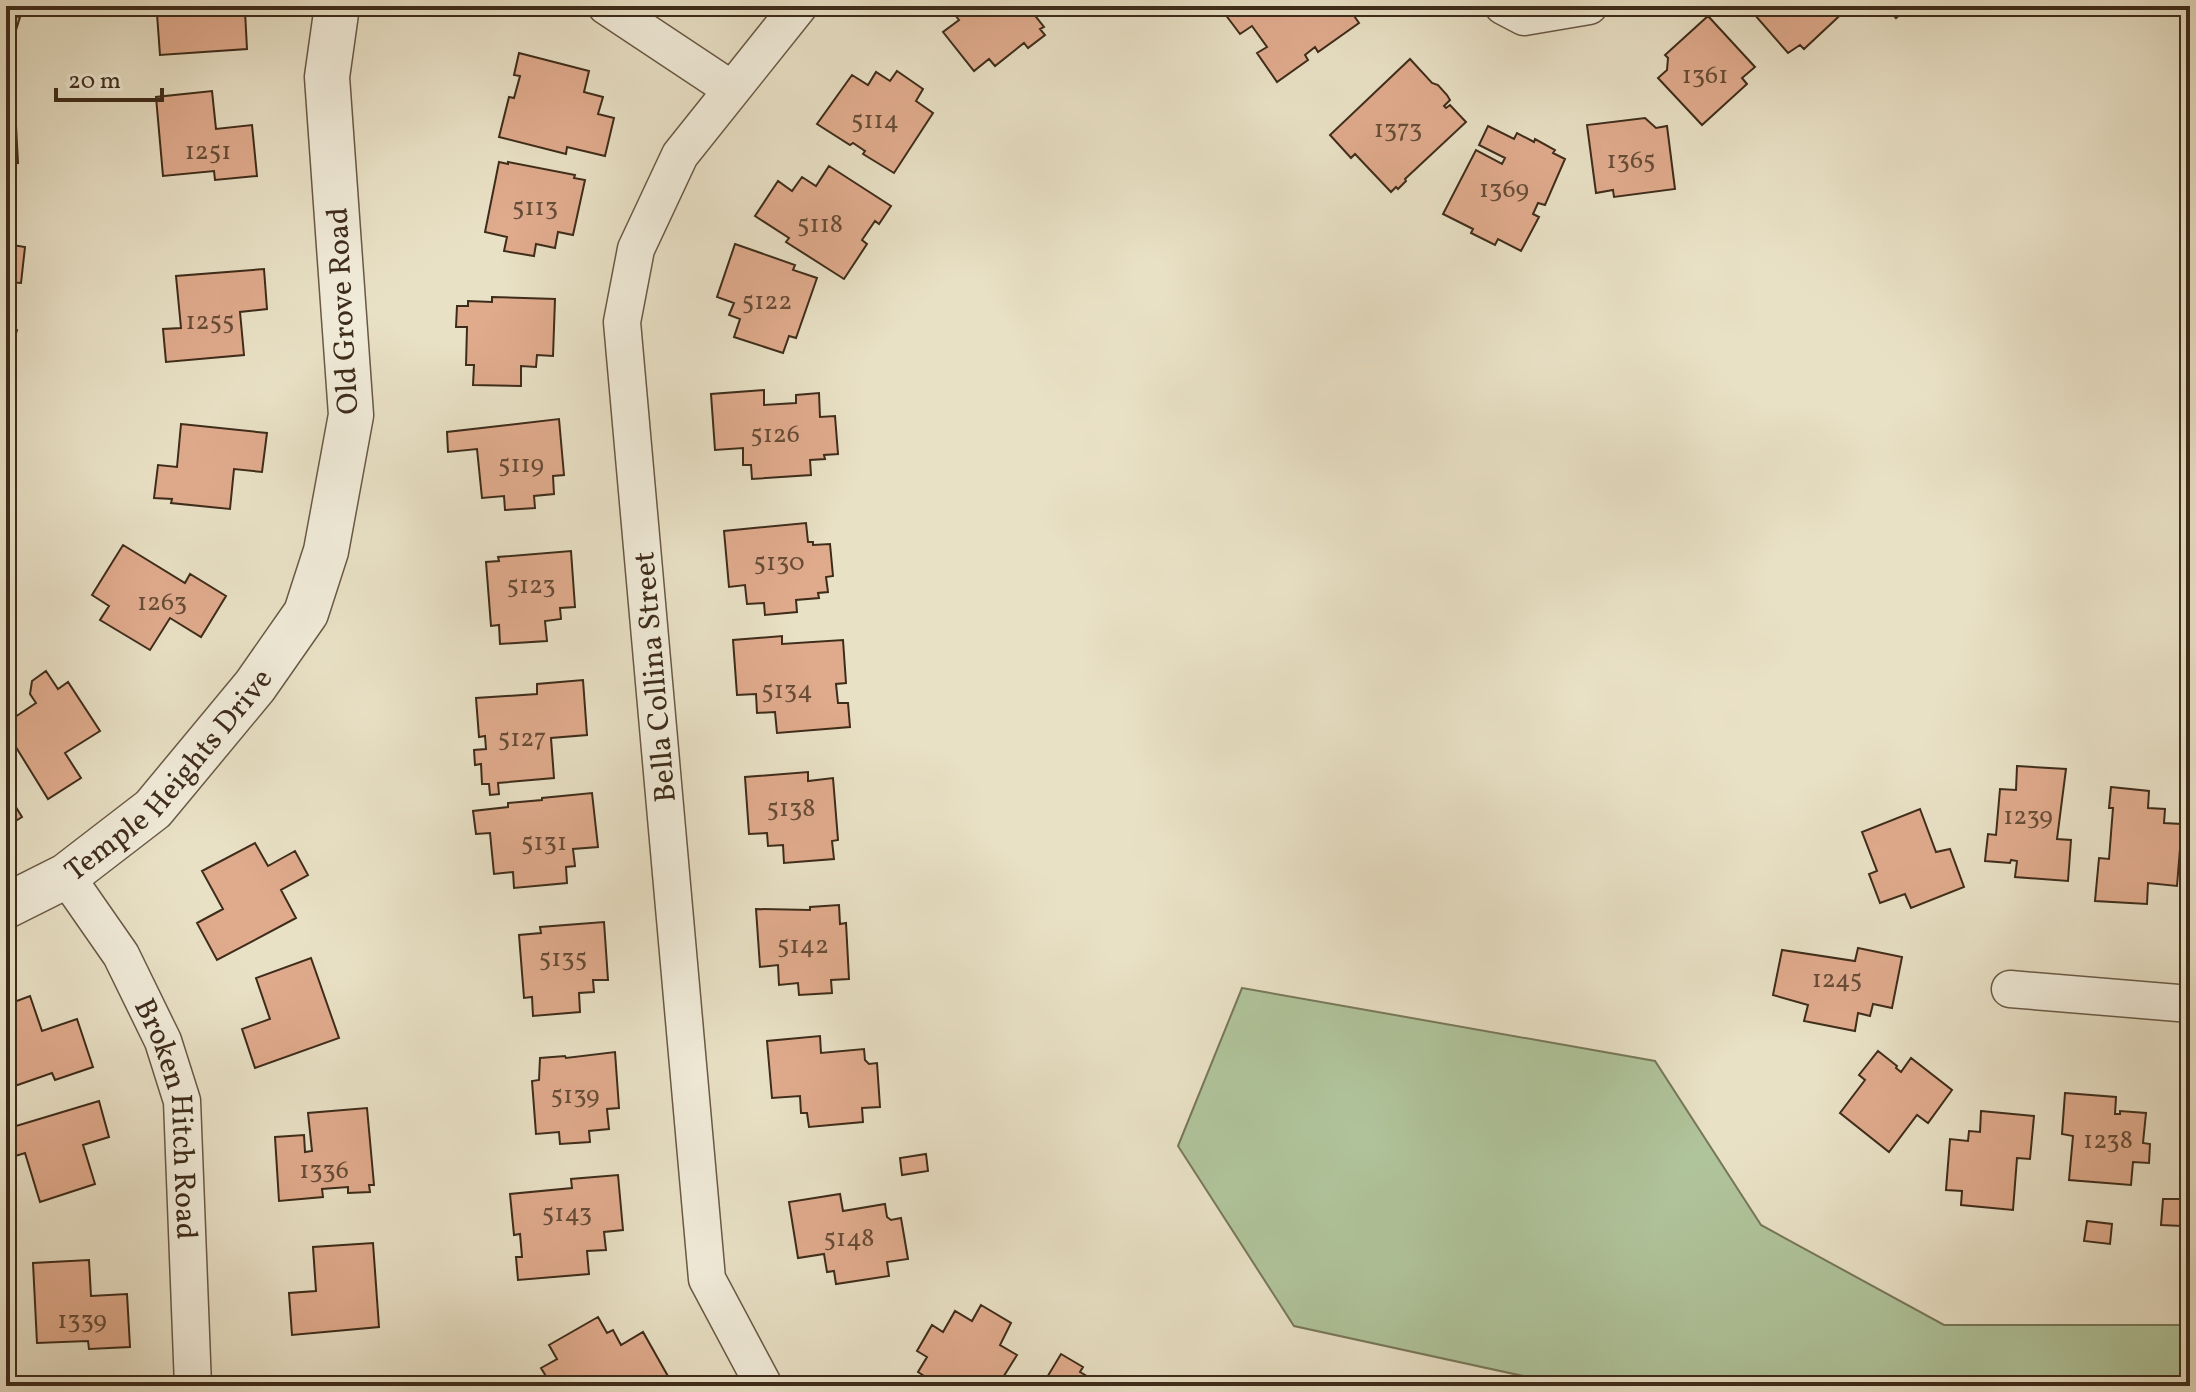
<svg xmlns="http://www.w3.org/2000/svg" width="2196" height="1392" font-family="Vollkorn,serif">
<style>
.green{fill:#b0c49b;stroke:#77785a;stroke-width:2}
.building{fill:#e0ab8d;stroke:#3e2c1a;stroke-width:2}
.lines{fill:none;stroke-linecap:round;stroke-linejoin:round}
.minor-casing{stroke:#695945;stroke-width:39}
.tertiary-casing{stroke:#695945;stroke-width:47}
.minor{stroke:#f1ecda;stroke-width:36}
.tertiary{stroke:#f1ecda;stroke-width:44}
.labels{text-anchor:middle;stroke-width:8;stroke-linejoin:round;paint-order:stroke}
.number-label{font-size:26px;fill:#664c37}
.street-label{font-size:30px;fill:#3e2c1a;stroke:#f1ecda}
</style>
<rect width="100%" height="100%" fill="#e9e1c6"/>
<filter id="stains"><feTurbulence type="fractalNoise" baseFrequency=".0025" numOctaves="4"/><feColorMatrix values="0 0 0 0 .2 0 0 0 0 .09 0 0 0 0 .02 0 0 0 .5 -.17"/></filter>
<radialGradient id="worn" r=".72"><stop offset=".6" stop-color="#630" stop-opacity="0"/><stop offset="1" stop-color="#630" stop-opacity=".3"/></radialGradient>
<!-- green -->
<path class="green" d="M1242 988 1655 1061 1761 1225 1944 1325H2190V1386H1569L1294 1326 1178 1146Z"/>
<!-- building -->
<path class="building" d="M6 6H16L13 16 20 17 16 30 10 29 6 44Z
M134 6H213L214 14 245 11 247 49 160 55 157 14 135 16Z
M956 6H1031L1029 8 1044 27 1040 29 1045 35 1028 48 1024 43 995 66 989 59 974 71 943 32 959 20 951 10Z
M1237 6H1352L1350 10 1359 23 1318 52 1315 47 1305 55 1308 60 1277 82 1257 53 1267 47 1252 26 1240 34 1225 14Z
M1747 6H1850L1804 49 1800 45 1788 53Z
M1885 6H1907L1908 7 1896 18Z
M1708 16 1755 67 1742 78 1747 84 1702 125 1658 78 1667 70 1668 58 1665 55Z
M519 53 589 71 584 92 603 97 598 114 614 118 605 156 567 147 566 154 499 137 509 97 514 98 520 76 514 75Z
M1410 59 1432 83 1438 85 1447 95 1450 100 1444 106 1446 108 1450 105 1466 122 1405 179 1406 181 1398 189 1396 187 1391 192 1355 154 1351 158 1330 135Z
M897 71 923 89 916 101 933 113 894 173 863 154 865 151 853 143 850 145 817 124 852 75 868 85 876 72 890 81Z
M6 88H14L18 163 6 164Z
M212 91 216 129 252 125 257 176 215 180 214 171 163 176 156 97Z
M1645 118 1656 128 1667 126 1675 189 1614 197 1613 190 1596 193 1587 125Z
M1488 126 1514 139 1517 133 1534 142 1535 139 1555 150 1553 153 1565 159 1545 205 1538 203 1533 214 1539 217 1521 251 1498 239 1495 245 1471 233 1473 229 1443 214 1476 150 1502 164 1505 158 1479 145Z
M499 162 508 164V162L575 175 574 178 585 180 573 235 558 232 555 248 536 244 534 256 504 251 507 237 485 232Z
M829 166 891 206 879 224 875 221 862 240 867 244 844 279 786 242 789 238 755 216 778 181 792 191 802 177 816 186Z
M6 244 25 247 21 283 6 282Z
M735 244 795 265 793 270 817 278 796 338 789 336 783 353 734 337 740 319 729 315 734 303 717 297Z
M264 269 267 309 240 312 244 355 166 362 163 329 181 328 176 276Z
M492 297 555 299 553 356 537 355 536 367 521 366V386L473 385 474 365H466L467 327H456L457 306H468V301L492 302Z
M6 326 17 330 7 362H6Z
M764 390V405L796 403V395L819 393 820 417 835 416 838 454 824 455 825 459 810 460 811 475 752 479 751 465H743V448L715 450 711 394Z
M559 419 564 475 553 476 554 494 534 496 535 508 505 510 504 496 482 498 477 449 448 452 447 432Z
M181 424 267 433 262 472 234 469 230 509 171 503 172 499 154 498 158 465 177 467Z
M806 523 808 542H813V545L830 544 833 576 826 577 828 592 818 593 819 598 796 600 797 612 765 615 764 603 747 604 745 585 729 587 724 531Z
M123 545 185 583 190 574 226 596 201 637 170 618 150 650 100 620 109 606 92 595Z
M571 551 575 607 560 608 561 619 545 621 547 641 500 644 499 625 491 626 486 562 499 561 498 557Z
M782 636V644L843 640 846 683 836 684 838 703H848L850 727 777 733 775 712 757 713 756 694 737 695 733 640Z
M46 671 58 689 68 682 100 731 65 753 81 778 48 799 6 731V723L36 703 30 694 32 681Z
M583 680 587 735 551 738 554 778 498 783 499 794 490 795 489 784H482L481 764 475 765 474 750 486 749 485 736 479 737 476 698 537 694V684Z
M2017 766 2066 769 2057 839 2071 840 2068 881 2015 877 2017 861 2011 860 2010 863 1985 861 1988 834 1996 835 2000 789 2016 790Z
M808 772V781L833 778 838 840 832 841 834 859 784 863 783 845 768 846 767 833 749 834 745 777Z
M2111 787 2149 791 2148 808 2165 809 2164 823 2182 824 2177 886 2148 883 2147 904 2095 901 2099 858 2109 859 2113 808H2109Z
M6 791 22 817 6 827Z
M592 793 598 847 573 849 575 866 566 867 567 883 514 888 513 872 494 874 490 833 476 834 473 811 508 807V803L542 800V798Z
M1920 809 1936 852 1950 849 1964 887 1911 908 1905 894 1880 903 1869 874 1877 871 1862 832Z
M255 843 268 866 295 851 308 875 281 890 296 918 217 960 197 923 223 909 202 871Z
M839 905 840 924 846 923 849 979 831 980 832 993 799 995 798 983 779 985 778 965 760 967 756 909 810 910V907Z
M604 922 608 980H593L594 992 579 993 580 1012 533 1016 532 997 524 998 519 935 541 933 540 927Z
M1858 948 1902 957 1892 1008 1873 1004 1870 1016 1858 1013 1855 1031 1804 1021 1808 1005 1773 995 1782 950 1855 961Z
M311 958 339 1038 255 1068 242 1029 270 1019 256 978Z
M30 996 42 1031 77 1019 93 1067 55 1080 52 1073 6 1089V1005Z
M820 1036 821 1053 864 1049 865 1060 869 1064 877 1063 880 1107 862 1108 863 1122 809 1127 807 1113H801L800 1096 772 1098 767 1041Z
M1878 1051 1897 1066 1896 1068 1901 1072 1911 1058 1952 1090 1928 1123 1917 1115 1889 1152 1840 1113 1865 1080 1859 1075Z
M615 1052 619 1108 607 1109 609 1129 589 1131 590 1142 560 1144 559 1132 536 1134 532 1081 539 1080 540 1058 565 1056 566 1058Z
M2185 1080H2190V1120L2182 1119Z
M2065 1093 2116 1097 2115 1114H2120V1111L2146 1113 2143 1143 2150 1144 2149 1163 2133 1162 2131 1185 2069 1180 2073 1136 2062 1134Z
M99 1101 109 1137 83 1145 95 1184 40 1202 25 1153 6 1159V1129Z
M367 1108 374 1185H369L370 1192 348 1193V1187L322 1189 323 1197 279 1201 275 1137 304 1135 305 1152 312 1151 308 1113Z
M1981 1111 2034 1116 2030 1159 2017 1158 2013 1210 1961 1205 1962 1191 1946 1190 1950 1139 1968 1141 1969 1131 1980 1132Z
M926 1154 928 1171 902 1175 900 1158Z
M618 1175 623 1230 604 1232 606 1250 587 1251 589 1274 518 1280 516 1257H522L520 1234 514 1235 510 1194 572 1188 571 1179Z
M840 1194 843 1211 885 1204 887 1217 891 1220 901 1218 908 1259 887 1262 889 1276 836 1284 834 1271 827 1272 824 1254 798 1258 789 1202Z
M2163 1199H2183L2182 1226 2161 1225Z
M2087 1221 2112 1224 2110 1244 2084 1241Z
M373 1243 379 1327 292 1335 289 1293 316 1291 313 1247Z
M89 1260 91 1296 127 1294 130 1347 89 1349 88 1341 37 1343 33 1263Z
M981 1305 1011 1323 1000 1345 1017 1355 1002 1379 999 1377 993 1386H933L935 1383 918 1372 927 1357 917 1351 932 1325 943 1332 955 1311 972 1321Z
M598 1317 607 1333 613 1330 621 1345 643 1332 669 1378 655 1386H552L541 1368 557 1359 549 1345Z
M1061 1354 1083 1367 1080 1372 1104 1386H1048L1051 1381 1046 1379Z"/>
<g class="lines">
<defs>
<g id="minor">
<path d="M606 6 731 89"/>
<path d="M1503 6 1524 17 1589 6"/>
<path id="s1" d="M66 876 121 955 163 1041 182 1101 193 1386"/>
<path d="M2010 989 2190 1004"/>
<path d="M764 1386 707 1279 622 322 636 249 680 155 799 6"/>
</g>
<g id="tertiary">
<path id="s2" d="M6 906 66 876 153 809 255 686 306 613 326 551 351 415 327 77 337 6"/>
</g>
</defs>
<!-- minor casing -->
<use href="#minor" class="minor-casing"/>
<!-- tertiary casing -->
<use href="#tertiary" class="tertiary-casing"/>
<!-- minor -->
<use href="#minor" class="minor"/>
<!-- tertiary -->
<use href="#tertiary" class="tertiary"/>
</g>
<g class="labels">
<!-- number labels -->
<g class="number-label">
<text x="1705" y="83">1361</text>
<text x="875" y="128">5114</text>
<text x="1398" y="137">1373</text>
<text x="208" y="159">1251</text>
<text x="1631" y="168">1365</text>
<text x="1504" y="197">1369</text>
<text x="535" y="215">5113</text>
<text x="820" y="232">5118</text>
<text x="767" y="309">5122</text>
<text x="210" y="329">1255</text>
<text x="775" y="442">5126</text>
<text x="521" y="472">5119</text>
<text x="779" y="570">5130</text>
<text x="531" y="593">5123</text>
<text x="162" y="610">1263</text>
<text x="787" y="698">5134</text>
<text x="522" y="746">5127</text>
<text x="791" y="816">5138</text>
<text x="2028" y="824">1239</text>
<text x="544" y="850">5131</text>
<text x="803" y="953">5142</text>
<text x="563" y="966">5135</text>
<text x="1837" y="987">1245</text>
<text x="575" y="1103">5139</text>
<text x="2108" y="1148">1238</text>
<text x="324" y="1178">1336</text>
<text x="567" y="1221">5143</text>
<text x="849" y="1246">5148</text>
<text x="82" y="1328">1339</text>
</g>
<!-- street labels -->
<g class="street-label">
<text transform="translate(342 311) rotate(-93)" y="10">Old Grove Road</text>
<text transform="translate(654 677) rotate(-95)" y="10">Bella Collina Street</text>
<text dy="10" stroke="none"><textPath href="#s2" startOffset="212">Temple Heights Drive</textPath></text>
<text dy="10" stroke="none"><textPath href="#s1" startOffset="270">Broken Hitch Road</textPath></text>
</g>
</g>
<!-- margin -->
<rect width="2196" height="1392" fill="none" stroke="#e9e1c6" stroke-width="32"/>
<rect x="8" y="8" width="2180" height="1376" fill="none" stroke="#3e2c1a" stroke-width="4"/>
<rect x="16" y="16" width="2164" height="1360" fill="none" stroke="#3e2c1a" stroke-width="2"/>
<!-- scale -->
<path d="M56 88v12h106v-12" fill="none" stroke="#3e2c1a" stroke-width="4"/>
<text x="68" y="88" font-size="24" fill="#3e2c1a" stroke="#f1ecda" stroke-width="6" paint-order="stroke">20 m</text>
<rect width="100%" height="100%" filter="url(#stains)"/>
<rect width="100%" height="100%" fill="url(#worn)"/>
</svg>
